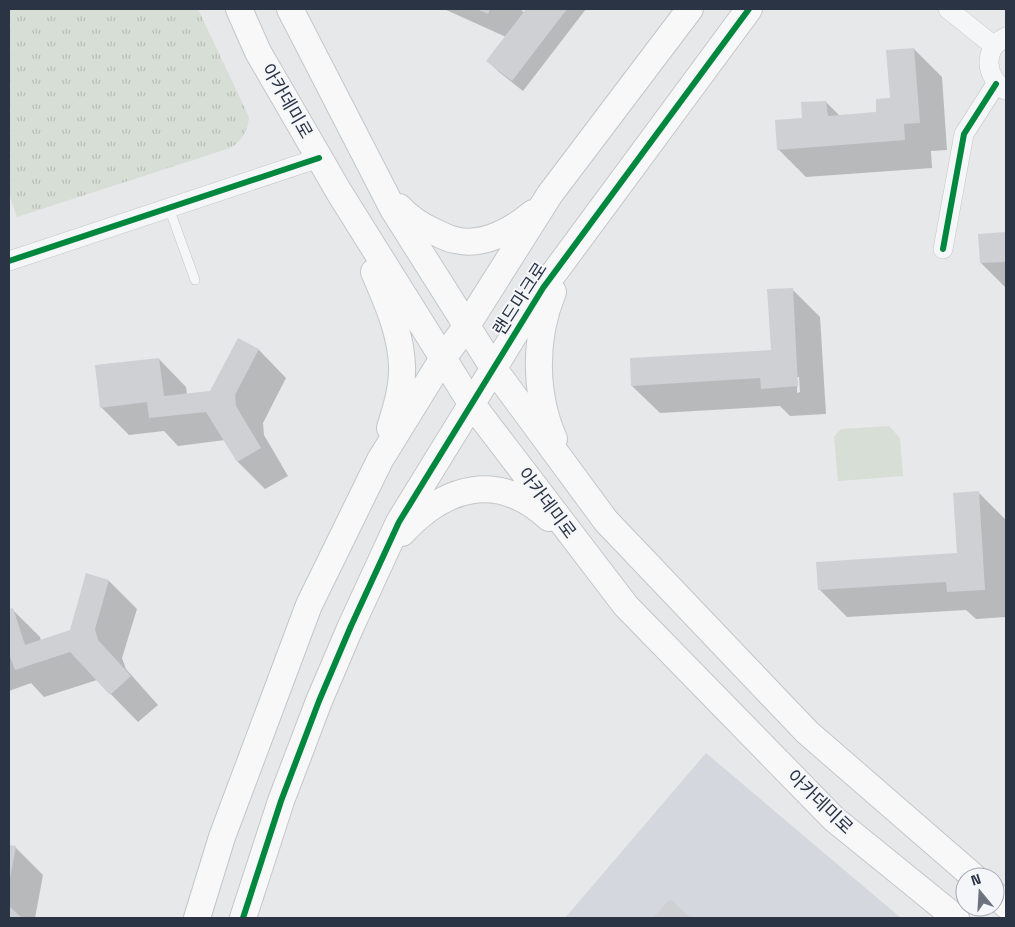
<svg xmlns="http://www.w3.org/2000/svg" width="1015" height="927" font-family="'Space Grotesk','Noto Sans KR',sans-serif">
<style>
.built{fill:#d4d7dd}
.grass{fill:url(#grass-tufts)}
.park{fill:#d6ded6}
.shadow{fill:#0003;fill-rule:evenodd}
.building{fill:#ced0d3}
.lines{fill:none;stroke-linecap:round;stroke-linejoin:round}
.lane-casing{stroke:#c4c6c8;stroke-width:10}
.street-casing{stroke:#c4c6c8;stroke-width:20}
.secondary-casing{stroke:#c4c6c8;stroke-width:28}
.lane{stroke:#f5f6f7;stroke-width:9}
.street{stroke:#f5f6f7;stroke-width:19}
.secondary{stroke:#f8f8f8;stroke-width:26}
.cycleway-casing{stroke:#f4f6f9;stroke-width:9}
.cycleway{stroke:#00873e;stroke-width:6}
.labels{text-anchor:middle;stroke-width:4;stroke-linejoin:round;paint-order:stroke}
.street-label{font-size:18px;fill:#2b3445;stroke:#f4f6f9}
</style>
<defs>
<pattern id="grass-tufts" width="24" height="20" patternUnits="userSpaceOnUse" patternTransform="scale(1.25)"><rect width="24" height="20" fill="#d6ded6"/><path d="M3 7l-1-3M5 7V3M7 7l1-3M15 17l-1-3M17 17v-4M19 17l1-3" fill="none" stroke="#b8bfb9"/></pattern>
</defs>
<rect width="100%" height="100%" fill="#e6e8ea"/>
<!-- built -->
<path class="built" d="M706 753 901 918H565Z"/>
<!-- grass -->
<path class="grass" d="M14 9H198L249 117C248 131 242 141 230 148L17 217 9 194V10Z"/>
<!-- park -->
<path class="park" d="M889 426 900 438 903 476 838 481 834 437 841 429Z"/>
<!-- shadow -->
<path class="shadow" d="M444 9H520L525 13 528 9H586L523 91 499 72 488 61 506 37Z
M914 49 942 77 947 150 931 151 932 168 806 177 778 149 804 119 826 102 840 116 878 113 891 99Z
M1006 233V288L981 263 979 235Z
M792 289 820 317 826 414 790 416 780 406 660 413 632 386 772 351ZM797 377H799L800 392 797 393Z
M238 340 259 350 286 378 263 423 264 435 288 476 265 489 238 462 225 440 178 446 164 431 129 435 101 407 159 359 186 387 187 394 211 392Z
M978 492 1006 520V617L976 619 966 610 847 617 819 589 959 555Z
M87 575 109 581 137 609 122 658 126 669 158 705 138 722 97 680 44 697 31 683 9 691V611L13 610 40 637 41 641 71 631Z
M9 846 15 847 43 875 35 918H9Z"/>
<!-- building -->
<path class="building" d="M476 9H490L488 14Z
M526 9H567L512 81 486 61Z
M914 48 920 123 904 124 905 140 777 150 775 120 802 118 801 102 826 101 828 116 876 112V99L890 98 886 50Z
M1006 232V262L980 263 978 234Z
M793 288 798 386 761 389 760 378 631 386 630 358 771 350 767 289Z
M238 338 259 349 235 395 236 406 261 448 237 462 206 412 149 418 147 402 100 408 95 365 159 358 164 396 210 391Z
M979 491 985 590 947 592 946 582 818 590 816 562 957 553 953 493Z
M86 573 109 580 95 629 98 640 131 676 110 695 70 652 15 670 9 654V609L13 608 25 645 70 630Z
M9 845 16 846 10 878H9Z
M670 899 691 918H653Z
M9 906 22 918H9Z"/>
<g class="lines">
<defs>
<path id="lane" d="M169 208 195 280"/>
<path id="street" d="M948 9 994 46
M1005 90C985 76 982 49 1006 37
M943 249 964 134 996 84
M9 261 319 158"/>
<path id="secondary" d="M239 9 258 52 339 192 471 403 626 606 834 819 956 918
M290 9 393 209 494 369 606 521 807 732 974 877
M399 207C410 219 423 227 437 233 443 236 449 239 455 240 483 247 513 230 533 213
M374 272C387 302 401 333 402 366 403 387 396 408 390 428
M553 292C534 338 534 393 554 439
M402 533C445 486 498 471 549 518
M995 895 1006 905
M197 918 222 837 309 605 380 460 443 358 466 327 550 194 690 9
M243 918 281 801 319 701 351 626 399 522 543 288 749 9"/>
</defs>
<!-- lane casing -->
<use href="#lane" class="lane-casing"/>
<!-- street casing -->
<use href="#street" class="street-casing"/>
<!-- secondary casing -->
<use href="#secondary" class="secondary-casing"/>
<!-- lane -->
<use href="#lane" class="lane"/>
<!-- street -->
<use href="#street" class="street"/>
<!-- secondary -->
<use href="#secondary" class="secondary"/>
<defs>
<path id="cycleway" d="M943 249 964 134 996 84
M9 261 319 158
M243 918 281 801 319 701 351 626 399 522 543 288 749 9"/>
</defs>
<!-- cycleway casing -->
<use href="#cycleway" class="cycleway-casing"/>
<!-- cycleway -->
<use href="#cycleway" class="cycleway"/>
</g>
<g class="labels">
<!-- street labels -->
<g class="street-label">
<text transform="translate(287 101) rotate(60)" y="6">아카데미로</text>
<text transform="translate(520 299) rotate(-57)" y="6">랜드마크로</text>
<text transform="translate(547 503) rotate(53)" y="6">아카데미로</text>
<text transform="translate(820 802) rotate(44)" y="6">아카데미로</text>
</g>
</g>
<!-- border -->
<rect width="1015" height="927" fill="none" stroke="#2b3445" stroke-width="20"/>
<!-- north arrow -->
<g transform="translate(980 892) rotate(342)"><circle r="24" fill="#f4f6f9" stroke="#a4a8b1"/>
<path d="M0-4L9 19L0 12L-9 19Z" fill="#6c737f"/>
<text y="-8" font-size="14" font-weight="bold" text-anchor="middle" fill="#2b3445">N</text>
</g>
</svg>
